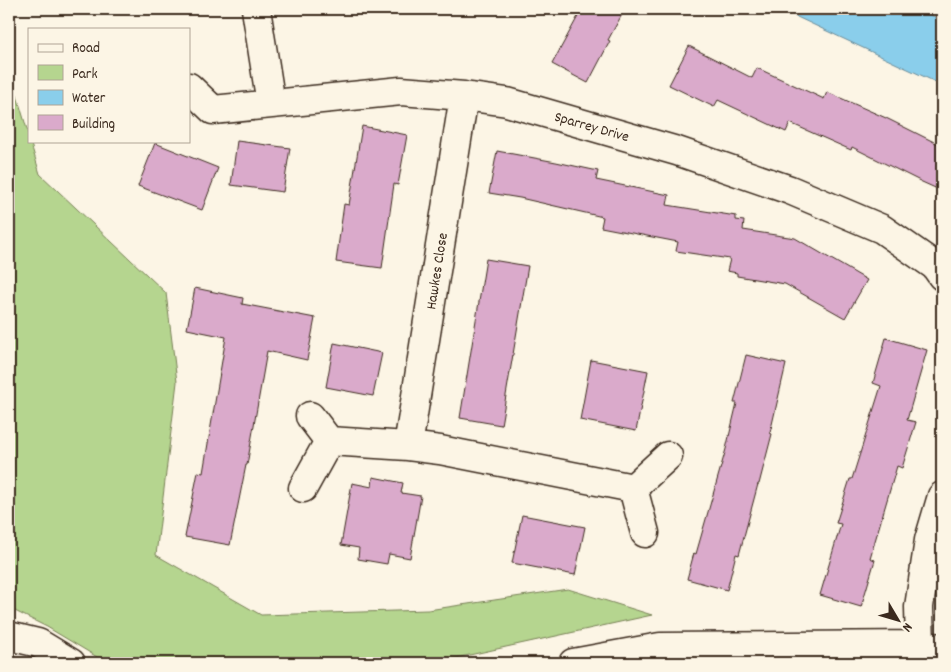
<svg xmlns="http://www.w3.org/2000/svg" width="951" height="672" font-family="Dekko,sans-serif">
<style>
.green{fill:#b5d58f;stroke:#788056}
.water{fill:#8aceeb;stroke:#6a8c99}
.building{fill:#daaacb;stroke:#3b2a1e}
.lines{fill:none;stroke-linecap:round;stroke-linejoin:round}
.minor-casing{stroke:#3b2a1e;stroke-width:31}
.minor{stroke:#fcf5e5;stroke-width:28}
.labels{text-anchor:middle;stroke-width:4;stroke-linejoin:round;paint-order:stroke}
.street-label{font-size:15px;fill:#3b2a1e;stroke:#fcf5e5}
</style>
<rect width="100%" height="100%" fill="#fcf5e5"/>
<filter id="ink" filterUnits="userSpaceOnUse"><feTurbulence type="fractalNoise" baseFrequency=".02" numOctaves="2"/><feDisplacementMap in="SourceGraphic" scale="10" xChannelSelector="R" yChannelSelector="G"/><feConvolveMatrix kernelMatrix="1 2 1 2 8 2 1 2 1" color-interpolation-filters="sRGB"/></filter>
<g filter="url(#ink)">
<!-- green -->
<path class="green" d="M9 69 29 136V141H30L40 174 166 293 177 382 156 555 261 615 428 610 568 589 652 615 433 663H107L47 627 9 608Z"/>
<!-- water -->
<path class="water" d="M780 9H917L942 20V85Z"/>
<!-- building -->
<path class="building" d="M582 9H625L608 40 610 41 588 83 552 64Z
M689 46 752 78 757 68 824 99 827 92 886 118 942 146V191L922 182 852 147 851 150 790 123 786 132 718 100 714 107 669 85Z
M362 126 407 135 398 185 394 184 382 268 336 262 344 204 349 205Z
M237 141 290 148 283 192 231 185Z
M155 143 218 168 202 210 138 186Z
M497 151 556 162 598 171 596 180 669 195 667 205 736 216V220L744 221 743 230 795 238 867 280 845 318 785 284 737 276V273L727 271 730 259 676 251 678 242 601 227 603 217 520 198 489 193Z
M486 259 528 266 501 425 460 418Z
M195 288 243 298 242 304 315 318 307 360 267 351 247 465H246L230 545 185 537 198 472 203 473 226 337 187 329Z
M886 338 927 350 907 420 916 422 902 468 897 466 870 558 875 560 861 607 820 595 841 524 836 523 850 479H852L881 386 873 383Z
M334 343 382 353 373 396 326 387Z
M746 355 786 364 770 433 772 434 759 484H758L739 555 736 554 727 590 687 579 694 553 696 554 726 449 737 403H734Z
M591 360 648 371 636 431 580 420Z
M373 477 403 483 401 493 421 496 410 558 389 554 387 564 358 559 359 548 341 545 352 483 372 487Z
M522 515 585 527 575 575 512 563Z"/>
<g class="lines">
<defs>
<path id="minor" d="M256 9 271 104
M189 87 213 110 401 91 464 96 507 102 677 151 790 190 882 229 935 266 942 276
M310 416 329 441 408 446 440 450 633 488 645 533
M408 446 464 96
M303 488 329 441
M633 488 668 456
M9 636 38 643 71 663
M920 645 919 607 929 540 942 496
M573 663 660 647 920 645 942 648"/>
</defs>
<!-- minor casing -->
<use href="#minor" class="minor-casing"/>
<!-- minor -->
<use href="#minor" class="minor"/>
</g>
</g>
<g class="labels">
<!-- street labels -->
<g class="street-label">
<text transform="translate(592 126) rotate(16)" y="5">Sparrey Drive</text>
<text transform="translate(436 271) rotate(-81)" y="5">Hawkes Close</text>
</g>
</g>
<!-- margin -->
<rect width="951" height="672" fill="none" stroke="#fcf5e5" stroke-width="30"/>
<rect x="15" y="15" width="921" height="642" fill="none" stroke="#3b2a1e" stroke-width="2" filter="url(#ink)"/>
<!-- legend -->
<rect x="28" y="28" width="162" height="115" fill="#fcf5e5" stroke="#afa495"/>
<rect x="38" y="44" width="25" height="8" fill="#fcf5e5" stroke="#afa495"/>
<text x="72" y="52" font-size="15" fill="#3b2a1e">Road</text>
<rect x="38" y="65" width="25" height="15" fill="#b5d58f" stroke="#afa495"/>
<text x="72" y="78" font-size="15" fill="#3b2a1e">Park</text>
<rect x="38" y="90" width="25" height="15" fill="#8aceeb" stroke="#afa495"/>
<text x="72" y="102" font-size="15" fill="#3b2a1e">Water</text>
<rect x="38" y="115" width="25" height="15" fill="#daaacb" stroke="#afa495"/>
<text x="72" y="128" font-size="15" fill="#3b2a1e">Building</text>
<!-- north arrow -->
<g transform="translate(898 620) rotate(128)" stroke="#fcf5e5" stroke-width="4" paint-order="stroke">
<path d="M0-4L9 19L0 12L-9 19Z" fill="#3b2a1e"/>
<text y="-8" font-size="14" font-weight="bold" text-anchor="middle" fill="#3b2a1e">N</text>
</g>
</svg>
